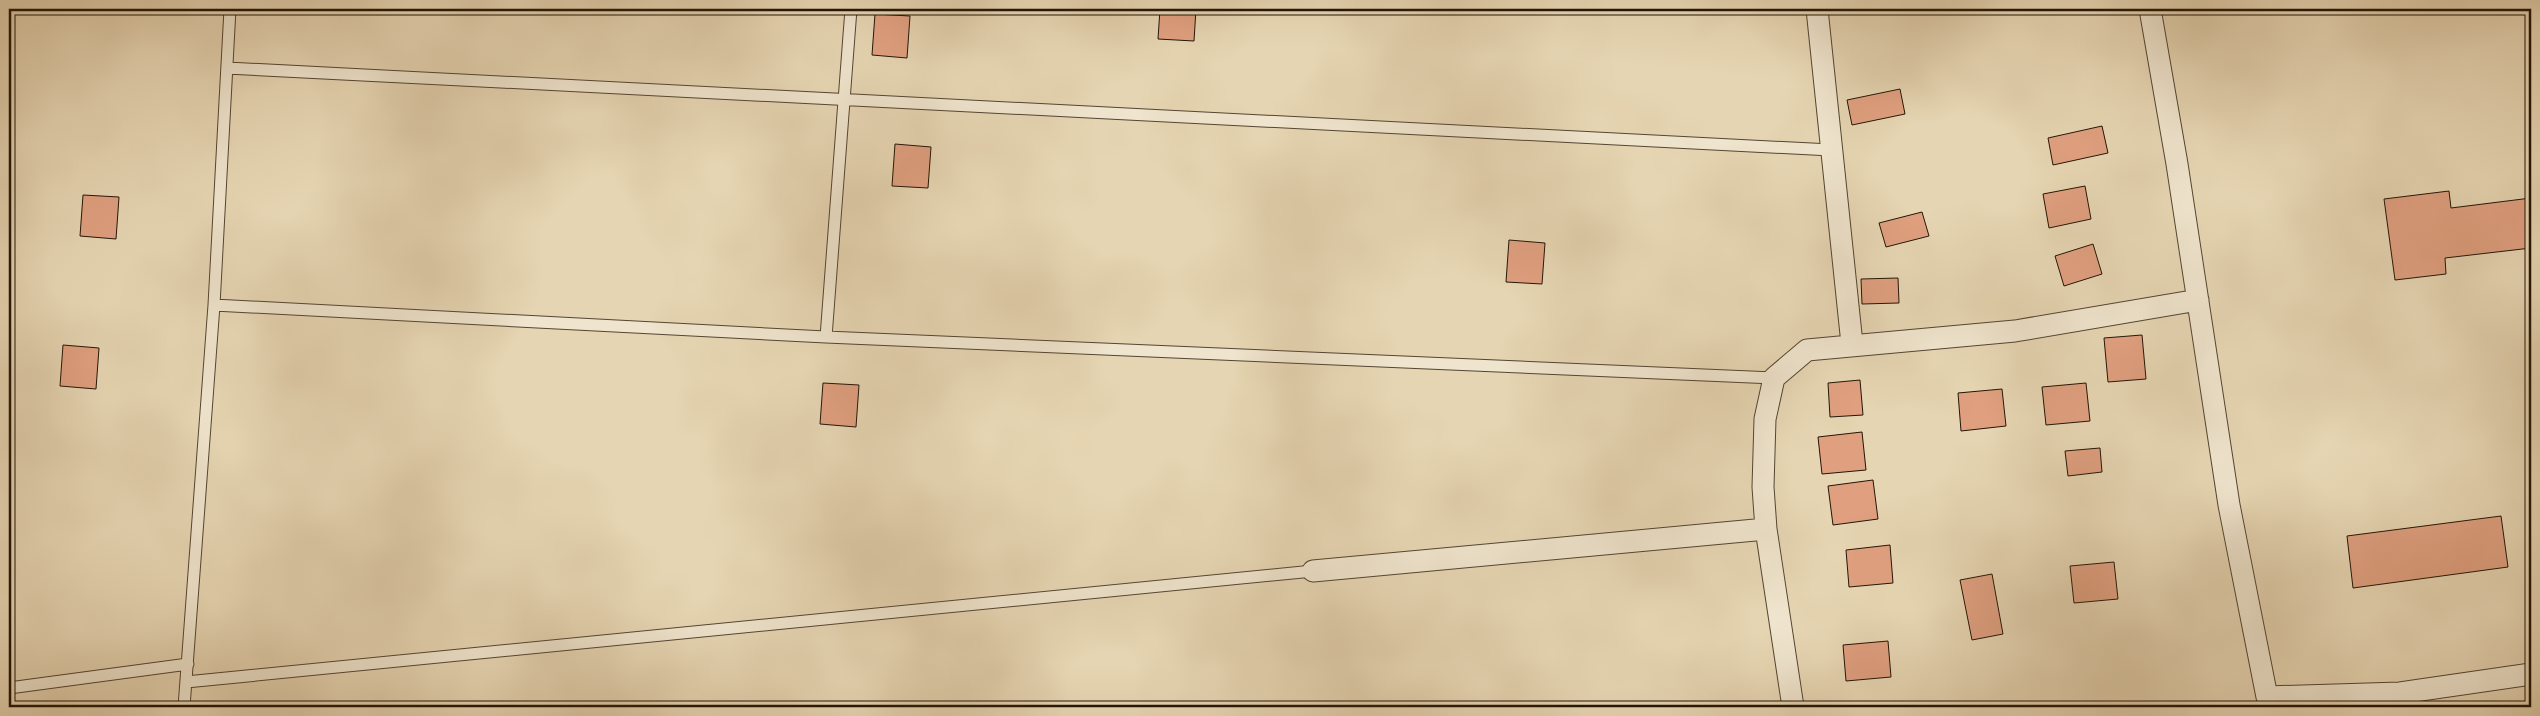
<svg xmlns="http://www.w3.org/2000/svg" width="2540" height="716" font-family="Alegreya,serif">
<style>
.building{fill:#e0a080;stroke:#231507}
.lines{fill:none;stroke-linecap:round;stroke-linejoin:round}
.lane-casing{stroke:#544532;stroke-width:13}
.street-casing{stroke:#544532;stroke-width:23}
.lane{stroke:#efe4cd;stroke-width:11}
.street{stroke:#efe4cd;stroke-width:21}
</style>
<rect width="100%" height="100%" fill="#e6d5b2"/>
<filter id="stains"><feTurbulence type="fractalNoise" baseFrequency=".004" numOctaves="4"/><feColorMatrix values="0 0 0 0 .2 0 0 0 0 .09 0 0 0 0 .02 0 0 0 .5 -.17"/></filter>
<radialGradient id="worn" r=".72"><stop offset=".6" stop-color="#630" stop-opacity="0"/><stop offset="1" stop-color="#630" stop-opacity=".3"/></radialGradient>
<!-- building -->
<path class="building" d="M117 9H152V13Z
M1160 9H1196L1194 41 1158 39Z
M875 14 910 16 907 58 872 55Z
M1900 89 1905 114 1852 125 1847 100Z
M2102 126 2108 153 2053 165 2048 138Z
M895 144 931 147 928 188 892 186Z
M2085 186 2091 219 2049 228 2043 194Z
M2449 191 2451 208 2531 198V248L2445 258 2446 274 2395 280 2384 199Z
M83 195 119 197 116 239 80 236Z
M1922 212 1929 236 1886 247 1879 223Z
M1509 240 1545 243 1542 284 1506 282Z
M2093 244 2102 274 2064 286 2055 256Z
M1898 278 1899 303 1862 304 1861 279Z
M2142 335 2146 379 2108 382 2104 338Z
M63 345 99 348 96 389 60 386Z
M1860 380 1863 415 1830 417 1828 383Z
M823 383 859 385 856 427 820 424Z
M2086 383 2090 421 2046 425 2042 387Z
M2002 389 2006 426 1961 431 1958 393Z
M1862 432 1866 470 1822 474 1818 437Z
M2100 448 2102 472 2068 476 2065 451Z
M1873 480 1878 519 1833 525 1828 486Z
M2501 516 2508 567 2353 588 2347 536Z
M1890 545 1893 583 1849 587 1846 550Z
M2114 562 2118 599 2074 603 2070 566Z
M1992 574 2003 634 1972 640 1960 580Z
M1888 641 1891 677 1846 681 1843 645Z"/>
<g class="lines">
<defs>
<path id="lane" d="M227 68 1831 150
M214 305 826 337 1774 378
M826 337 851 9
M186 682 1313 571
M9 688 188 664
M184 707 214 305 230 9"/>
<path id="street" d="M1817 9 1852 344
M2150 9 2177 164 2229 505 2267 697 2400 693 2531 674
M1313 571 1766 529
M1793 707 1766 529 1763 487 1765 419 1774 378 1807 350 2015 331 2198 300"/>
</defs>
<!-- lane casing -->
<use href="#lane" class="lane-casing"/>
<!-- street casing -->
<use href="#street" class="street-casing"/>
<!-- lane -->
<use href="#lane" class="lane"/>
<!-- street -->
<use href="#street" class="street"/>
</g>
<!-- margin -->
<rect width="2540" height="716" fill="none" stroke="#e6d5b2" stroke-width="30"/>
<rect x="10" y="10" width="2520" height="696" fill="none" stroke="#231507" stroke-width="2.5"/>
<rect x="15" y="15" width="2510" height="686" fill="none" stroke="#231507"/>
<rect width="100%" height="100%" filter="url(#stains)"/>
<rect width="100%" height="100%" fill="url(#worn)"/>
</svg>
